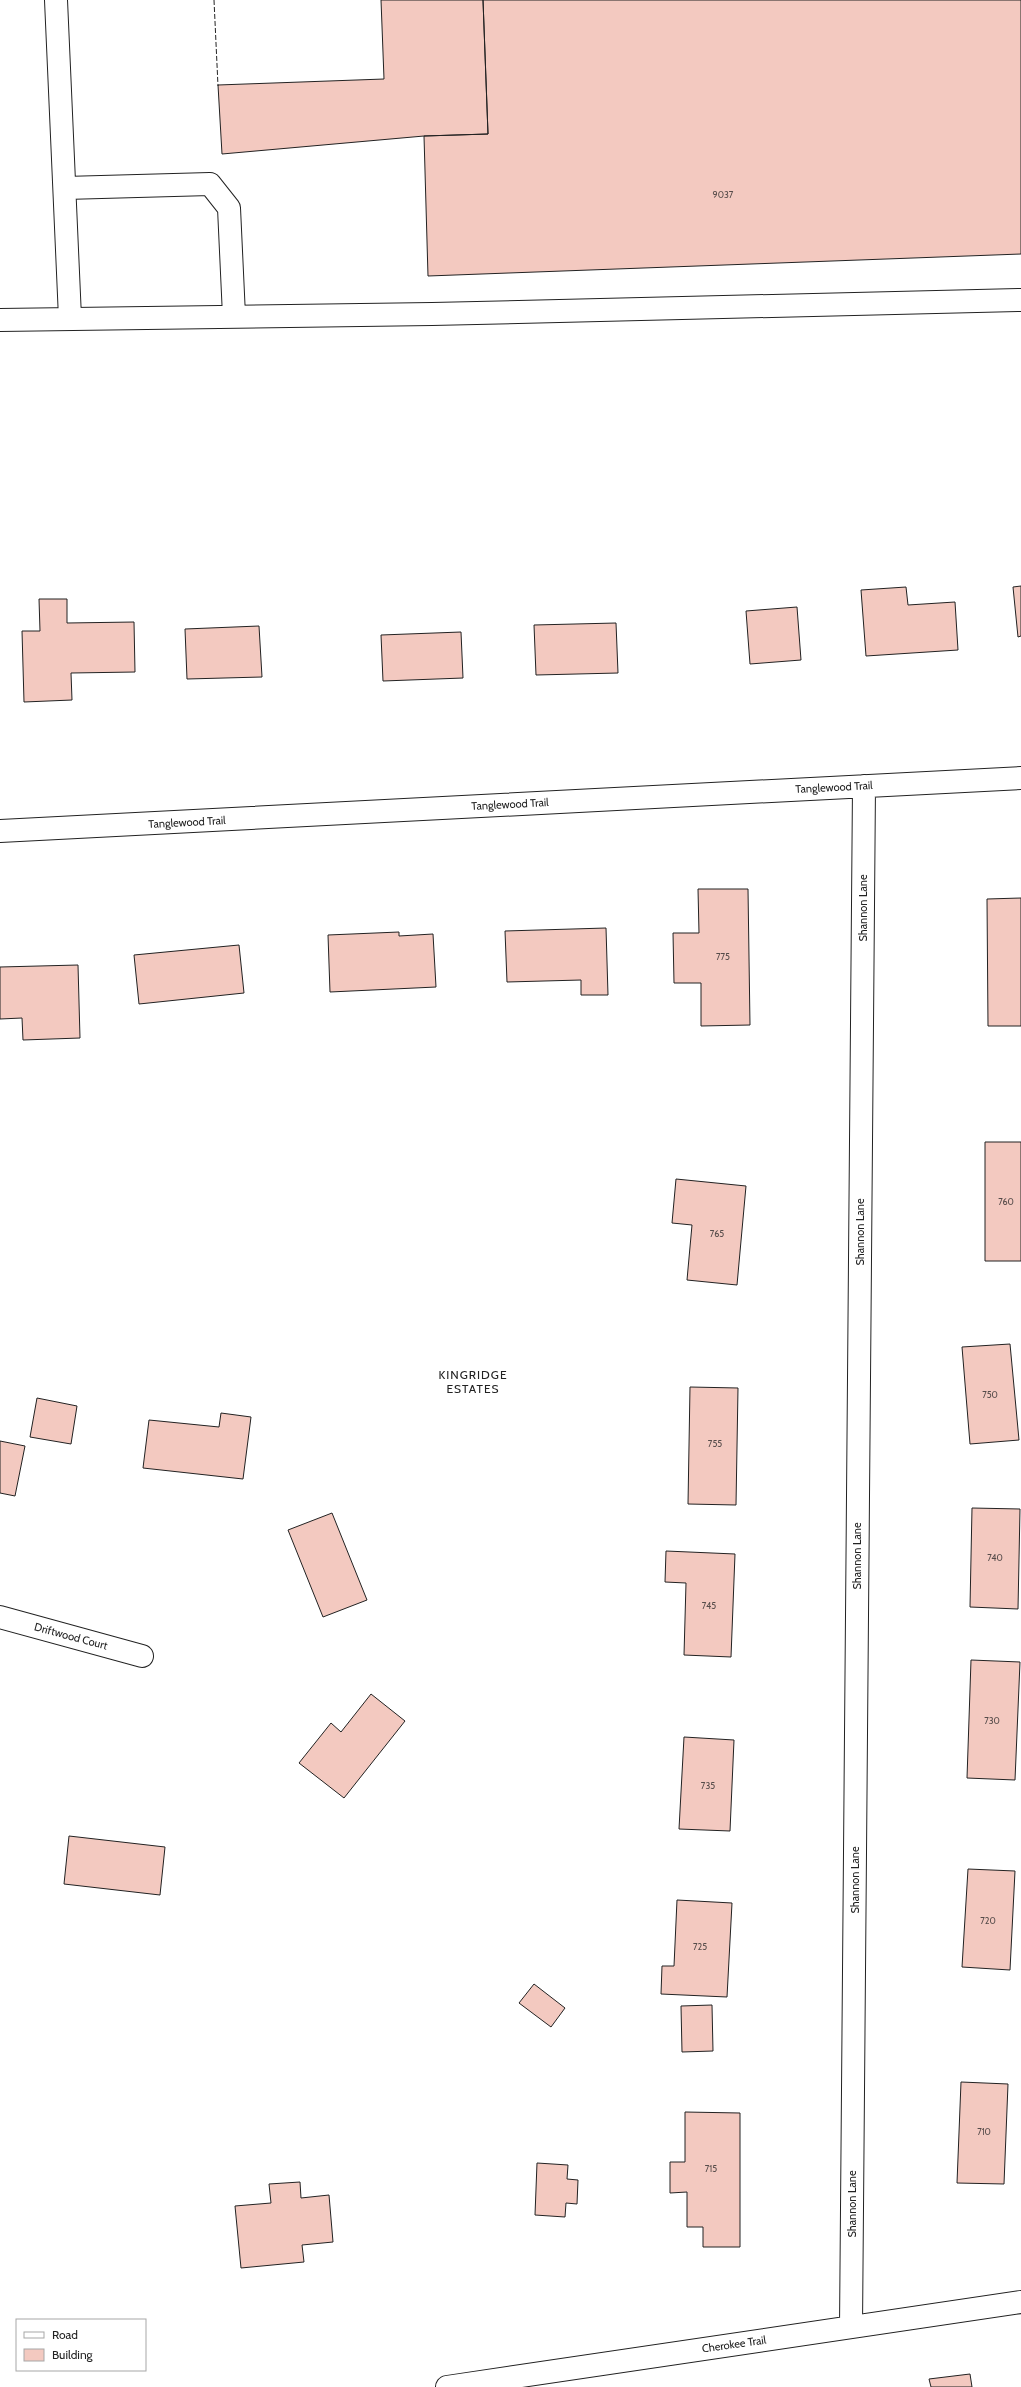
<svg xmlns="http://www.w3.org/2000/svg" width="1021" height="2387" font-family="Cabin,sans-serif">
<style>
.building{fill:#f3c9c0;stroke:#222}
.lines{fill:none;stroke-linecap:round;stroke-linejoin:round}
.minor-casing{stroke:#222;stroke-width:24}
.minor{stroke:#fff;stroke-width:22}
.fence{stroke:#222;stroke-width:1;stroke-dasharray:5 2;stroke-linecap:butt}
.labels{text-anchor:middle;stroke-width:3;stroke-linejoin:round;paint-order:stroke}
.number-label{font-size:9px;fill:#564c4a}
.street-label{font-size:11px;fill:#222;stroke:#fff}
.neighbourhood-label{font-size:12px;letter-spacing:1px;fill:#222;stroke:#fff}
</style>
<rect width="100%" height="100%" fill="#fff"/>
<!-- building -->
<path class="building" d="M381 0H483L488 134 424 136 222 154 218 85 384 79Z
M483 0H1021V254L428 276 424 136 488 134Z
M1021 586V636L1018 637 1013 587Z
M906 587 908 605 955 602 958 650 866 656 861 590Z
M39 599H67V623L134 622 135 672 71 673 72 700 24 702 22 631H40Z
M797 607 801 660 750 664 746 611Z
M616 623 618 673 536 675 534 625Z
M259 626 262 677 187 679 185 629Z
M461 632 463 678 383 681 381 635Z
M698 889H748L750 1025 701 1026V983H674L673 933H699Z
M1021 898V1026H988L987 899Z
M606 928 608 995H581V980L507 982 505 931Z
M399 932V936L433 934 436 987 330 992 328 935Z
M239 945 244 993 139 1004 134 955Z
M78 965 80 1038 23 1040 22 1018 0 1019V967Z
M985 1142H1021V1261H985Z
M676 1179 746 1186 737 1285 687 1280 692 1225 672 1223Z
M1010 1344 1019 1440 970 1444 962 1347Z
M690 1387 738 1388 736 1505 688 1504Z
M37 1398 77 1406 71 1444 30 1437Z
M221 1413 251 1417 243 1479 143 1468 149 1420 219 1427Z
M0 1441 25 1446 15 1496 0 1493Z
M972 1508 1020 1509 1018 1609 970 1607Z
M332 1513 367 1600 323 1617 288 1530Z
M666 1551 735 1554 731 1657 684 1655 686 1583 665 1582Z
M971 1660 1020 1662 1015 1780 967 1778Z
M371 1694 405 1721 344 1798 299 1763 331 1723 341 1732Z
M684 1737 734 1740 730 1831 679 1829Z
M69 1836 165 1847 160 1895 64 1884Z
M968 1869 1015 1871 1010 1970 962 1967Z
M677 1900 732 1903 727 1997 661 1994 662 1966H674Z
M534 1984 565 2008 551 2027 519 2003Z
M712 2005 713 2051 682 2052 681 2006Z
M961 2082 1008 2084 1004 2184 957 2183Z
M685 2112 740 2113V2247H703V2227H687V2192L670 2193V2162H685Z
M537 2163 568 2165 567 2179 578 2180 577 2204 566 2203 565 2217 535 2215Z
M300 2182 301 2198 329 2195 333 2242 302 2245 304 2262 241 2268 235 2206 271 2203 269 2184Z
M970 2374 972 2387H931L929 2379Z"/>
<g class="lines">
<defs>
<path id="minor" d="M56 0 70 318
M65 188 210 184 229 208 234 316
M0 320 432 314 1021 300
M0 831 1021 778
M0 1617 142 1656
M851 2327 864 786
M447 2387 1021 2302"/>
</defs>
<!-- minor casing -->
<use href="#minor" class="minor-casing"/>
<!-- minor -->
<use href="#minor" class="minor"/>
<!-- fence -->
<path class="fence" d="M214 0 218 86"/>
</g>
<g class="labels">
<!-- number labels -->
<g class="number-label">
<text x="723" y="198">9037</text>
<text x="723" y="960">775</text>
<text x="1006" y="1205">760</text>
<text x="717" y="1237">765</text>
<text x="990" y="1398">750</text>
<text x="715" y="1447">755</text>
<text x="995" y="1561">740</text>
<text x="709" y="1609">745</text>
<text x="992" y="1724">730</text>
<text x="708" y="1789">735</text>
<text x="988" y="1924">720</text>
<text x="700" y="1950">725</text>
<text x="984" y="2135">710</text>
<text x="711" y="2172">715</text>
</g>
<!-- street labels -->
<g class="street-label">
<text transform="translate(834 787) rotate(-3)" y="4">Tanglewood Trail</text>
<text transform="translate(510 804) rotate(-3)" y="4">Tanglewood Trail</text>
<text transform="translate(187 822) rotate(-3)" y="4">Tanglewood Trail</text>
<text transform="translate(863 908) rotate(-90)" y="4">Shannon Lane</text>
<text transform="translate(860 1232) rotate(-90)" y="4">Shannon Lane</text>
<text transform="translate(857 1556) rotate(-90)" y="4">Shannon Lane</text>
<text transform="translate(71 1636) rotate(15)" y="4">Driftwood Court</text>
<text transform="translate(855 1880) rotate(-90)" y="4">Shannon Lane</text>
<text transform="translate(852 2204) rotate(-90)" y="4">Shannon Lane</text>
<text transform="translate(734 2344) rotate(-8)" y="4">Cherokee Trail</text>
</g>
<!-- neighbourhood labels -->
<g class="neighbourhood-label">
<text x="473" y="1379">KINGRIDGE<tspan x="473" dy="14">ESTATES</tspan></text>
</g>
</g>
<!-- legend -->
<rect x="16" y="2319" width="130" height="52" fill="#ffffff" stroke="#a7a7a7"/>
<rect x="24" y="2332" width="20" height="6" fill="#ffffff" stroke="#a7a7a7"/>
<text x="52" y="2339" font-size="12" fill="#222222">Road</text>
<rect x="24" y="2349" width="20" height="12" fill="#f3c9c0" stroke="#a7a7a7"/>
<text x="52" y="2359" font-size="12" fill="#222222">Building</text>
</svg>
